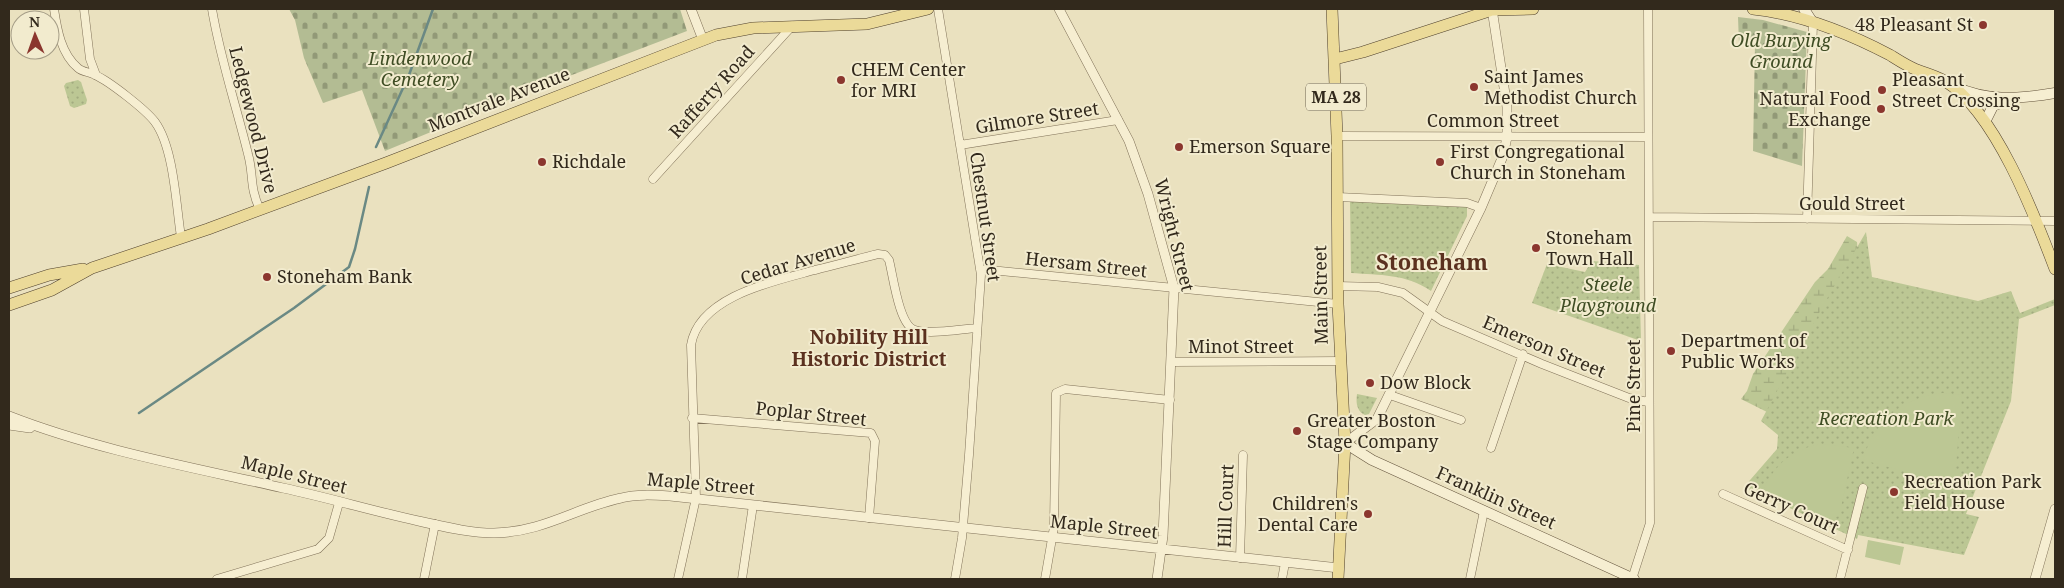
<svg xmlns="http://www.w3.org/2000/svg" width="2064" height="588" font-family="'Noto Serif',serif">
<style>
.wetland{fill:url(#wetland-marsh)}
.cemetery{fill:url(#cemetery-stones)}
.park{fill:url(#park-dots)}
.pitch{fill:#bcc794}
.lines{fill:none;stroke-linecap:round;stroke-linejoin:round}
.stream{stroke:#6a8984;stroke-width:2.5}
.minor-casing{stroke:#817259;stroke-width:9}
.tertiary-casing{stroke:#817259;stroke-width:10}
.secondary-casing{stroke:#63533c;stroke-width:11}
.primary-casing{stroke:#4f402d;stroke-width:12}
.minor{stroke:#f6eed1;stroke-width:8}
.tertiary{stroke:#f6eed1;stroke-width:9}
.secondary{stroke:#f6eed1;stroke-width:10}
.primary{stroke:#ebda99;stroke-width:11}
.poi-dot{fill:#8b362e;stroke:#f2ebce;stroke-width:2}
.labels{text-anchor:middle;stroke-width:4;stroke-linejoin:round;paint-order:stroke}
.shield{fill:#f2ebce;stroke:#6c6351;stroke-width:1}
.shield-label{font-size:16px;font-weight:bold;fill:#32291c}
.poi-label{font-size:18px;fill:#32291c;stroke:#f2ebce;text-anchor:start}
.park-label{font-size:18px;font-style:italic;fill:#3f4d24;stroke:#f2ebce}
.street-label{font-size:18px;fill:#32291c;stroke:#f2ebce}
.neighbourhood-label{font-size:19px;font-weight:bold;fill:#5b311f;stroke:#f2ebce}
.district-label{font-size:22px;font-weight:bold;fill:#5b311f;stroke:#f2ebce}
</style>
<defs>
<pattern id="wetland-marsh" width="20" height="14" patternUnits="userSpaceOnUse" patternTransform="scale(1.25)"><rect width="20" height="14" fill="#bcc794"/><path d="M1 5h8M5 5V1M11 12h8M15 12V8" fill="none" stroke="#a2ab7f"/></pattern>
<pattern id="cemetery-stones" width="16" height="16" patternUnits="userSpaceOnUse" patternTransform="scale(1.25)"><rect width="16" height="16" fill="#b3bc93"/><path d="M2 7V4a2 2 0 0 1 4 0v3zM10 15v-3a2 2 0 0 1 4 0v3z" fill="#929977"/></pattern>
<pattern id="park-dots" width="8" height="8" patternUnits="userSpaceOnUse" patternTransform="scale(1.25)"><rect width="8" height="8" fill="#bcc794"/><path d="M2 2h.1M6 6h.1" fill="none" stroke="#a2ab7f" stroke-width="1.8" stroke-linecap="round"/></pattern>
</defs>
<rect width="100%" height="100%" fill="#eae1bf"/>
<!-- wetland -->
<path class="wetland" d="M1847 236 1857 242 1858 256 1781 419 1741 399 1747 391 1753 374 1815 282 1828 269Z"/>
<!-- cemetery -->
<path class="cemetery" d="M289 9H680L687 31 530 91 385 151 362 90 323 103 304 58 295 20Z
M1738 17 1763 20 1807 32 1802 166 1753 151 1755 44H1739Z"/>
<!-- park -->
<path class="park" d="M78 80 81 82 87 100 86 104 74 108 70 106 64 86 66 83Z
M1350 200 1467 207V216L1431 291C1407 274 1379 275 1351 273Z
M1866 232 1872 277 1978 301 2011 291 2020 313 2055 299V305L2019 319 2011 401 1966 514 1979 517 1964 555 1858 535 1857 539 1744 487 1777 449 1778 435 1761 421 1825 302Z
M1592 261 1639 265 1641 341 1532 303 1547 264 1585 272Z
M1357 394 1377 398 1369 414 1365 415C1356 411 1356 402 1357 394Z"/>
<!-- pitch -->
<path class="pitch" d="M1943 393 1962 395 1955 476 1942 482 1863 460C1874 421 1903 397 1943 393Z
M1822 444 1854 448 1839 516 1826 520 1762 492C1773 465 1794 448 1822 444Z
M1868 540 1904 547 1900 565 1865 557Z"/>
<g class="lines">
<!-- stream -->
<path class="stream" d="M376 147 409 75 433 9
M139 413 294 308 349 267 355 249 369 187"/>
<defs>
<path id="minor" d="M54 9C57 29 61 54 78 68 82 72 90 72 95 75 109 81 146 110 155 122 174 148 176 205 181 237
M84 9 90 59 96 75
M212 9C220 58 236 105 248 154 254 176 249 186 260 210
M938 9 981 275 969 455 962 538 955 579
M1337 136 1648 137
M960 145 1118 120
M653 179 792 26
M1338 197 1467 203 1481 208
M1649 217 2055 221
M1807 219 1813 23
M980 269 1338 304
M1338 286 1378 287 1403 293 1442 321 1542 364 1629 398 1648 402
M1172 362 1341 361
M1390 395 1461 420
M692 418 871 433 875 441 869 518
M1491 448 1523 354
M1723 494 1848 550
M1240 558 1243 455
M217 579 318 549 329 538 339 503
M424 579 435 524
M678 579 696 498 691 345C699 296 775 281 815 270 836 265 857 259 878 254L885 255 889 260C893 275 899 326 915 330 929 335 961 329 977 328
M742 579 753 505
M1045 579 1054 527 1056 393 1065 389 1170 400
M1282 579 1285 563
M1470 579 1484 511
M1632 579 1650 523 1648 9
M1840 579 1863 488"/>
<path id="tertiary" d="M691 9 703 40
M1059 9 1129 141 1148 194 1174 288 1163 536 1157 579
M9 416C96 450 191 467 283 488 330 498 376 512 423 522 446 527 470 533 494 533 544 532 575 508 621 498 637 494 653 495 670 496L1339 568
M9 425 30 428
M1345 443 1377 419 1481 208 1503 156 1507 137V107L1492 9
M2035 579 2055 509"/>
<path id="secondary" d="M1804 9 1813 23
M1954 86C1987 102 2020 99 2055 93
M1985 122 1993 106 2008 100
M1345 443 1372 460 1634 579"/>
<path id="primary" d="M1332 9 1337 136 1338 304 1345 443 1338 579
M1753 9C1800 14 1848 33 1890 55 1898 60 1907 66 1917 70 1926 73 1936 76 1945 81 1995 111 2035 216 2055 269
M1335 59 1363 52 1492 10 1533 9
M9 288 49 275 83 269
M9 305 52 290 92 268 208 229 386 163 716 35 753 28 867 24 928 9"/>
</defs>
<!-- minor casing -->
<use href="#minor" class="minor-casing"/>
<!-- tertiary casing -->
<use href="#tertiary" class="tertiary-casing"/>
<!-- secondary casing -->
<use href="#secondary" class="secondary-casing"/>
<!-- primary casing -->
<use href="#primary" class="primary-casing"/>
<!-- minor -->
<use href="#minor" class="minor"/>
<!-- tertiary -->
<use href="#tertiary" class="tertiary"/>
<!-- secondary -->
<use href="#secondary" class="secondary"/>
<!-- primary -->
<use href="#primary" class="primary"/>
</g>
<!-- markers -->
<g class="poi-dot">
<circle cx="1983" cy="25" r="5"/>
<circle cx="841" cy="80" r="5"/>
<circle cx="1474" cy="87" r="5"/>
<circle cx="1882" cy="90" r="5"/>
<circle cx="1881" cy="109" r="5"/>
<circle cx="1179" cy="147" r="5"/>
<circle cx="542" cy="162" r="5"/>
<circle cx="1440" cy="162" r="5"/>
<circle cx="1536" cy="248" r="5"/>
<circle cx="267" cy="277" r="5"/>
<circle cx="1671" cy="351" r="5"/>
<circle cx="1370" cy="383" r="5"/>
<circle cx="1297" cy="431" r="5"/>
<circle cx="1894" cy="492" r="5"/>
<circle cx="1368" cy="514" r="5"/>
</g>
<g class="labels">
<!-- shield labels -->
<rect class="shield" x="1306" y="83.5" width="60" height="27" rx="4"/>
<g class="shield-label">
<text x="1336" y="103">MA 28</text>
</g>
<!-- poi labels -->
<g class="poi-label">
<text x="1973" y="31" text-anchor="end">48 Pleasant St</text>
<text x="851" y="76">CHEM Center<tspan x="851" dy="21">for MRI</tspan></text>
<text x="1484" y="83">Saint James<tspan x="1484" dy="21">Methodist Church</tspan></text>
<text x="1892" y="86">Pleasant<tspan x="1892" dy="21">Street Crossing</tspan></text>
<text x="1871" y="105" text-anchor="end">Natural Food<tspan x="1871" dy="21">Exchange</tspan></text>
<text x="1189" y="153">Emerson Square</text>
<text x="1450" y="158">First Congregational<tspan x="1450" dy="21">Church in Stoneham</tspan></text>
<text x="552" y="168">Richdale</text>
<text x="1546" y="244">Stoneham<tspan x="1546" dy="21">Town Hall</tspan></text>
<text x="277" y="283">Stoneham Bank</text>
<text x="1681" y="347">Department of<tspan x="1681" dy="21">Public Works</tspan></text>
<text x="1380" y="389">Dow Block</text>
<text x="1307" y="427">Greater Boston<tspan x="1307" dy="21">Stage Company</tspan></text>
<text x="1904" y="488">Recreation Park<tspan x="1904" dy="21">Field House</tspan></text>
<text x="1358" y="510" text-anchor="end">Children's<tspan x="1358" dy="21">Dental Care</tspan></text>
</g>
<!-- park labels -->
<g class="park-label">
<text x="1781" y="47">Old Burying<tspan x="1781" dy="21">Ground</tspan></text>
<text x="420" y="65">Lindenwood<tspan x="420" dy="21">Cemetery</tspan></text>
<text x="1608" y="291">Steele<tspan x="1608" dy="21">Playground</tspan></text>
<text x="1886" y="425">Recreation Park</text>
</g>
<!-- street labels -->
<g class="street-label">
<text transform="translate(712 92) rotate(-48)" y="6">Rafferty Road</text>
<text transform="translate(499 100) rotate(-21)" y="6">Montvale Avenue</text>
<text transform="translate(1037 118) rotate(-9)" y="6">Gilmore Street</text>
<text transform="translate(253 120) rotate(76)" y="6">Ledgewood Drive</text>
<text x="1493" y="127">Common Street</text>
<text x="1852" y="210">Gould Street</text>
<text transform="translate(985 217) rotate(82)" y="6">Chestnut Street</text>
<text transform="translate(1174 235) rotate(76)" y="6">Wright Street</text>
<text transform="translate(798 262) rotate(-17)" y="6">Cedar Avenue</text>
<text transform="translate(1086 265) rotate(6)" y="6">Hersam Street</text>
<text transform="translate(1321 295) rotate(-91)" y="6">Main Street</text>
<text x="1241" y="353">Minot Street</text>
<text transform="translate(1544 347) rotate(23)" y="6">Emerson Street</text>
<text transform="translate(1634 386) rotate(-90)" y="6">Pine Street</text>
<text transform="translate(811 414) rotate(6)" y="6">Poplar Street</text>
<text transform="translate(294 475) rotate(14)" y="6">Maple Street</text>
<text transform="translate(701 484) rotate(5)" y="6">Maple Street</text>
<text transform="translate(1496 498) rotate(24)" y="6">Franklin Street</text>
<text transform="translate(1226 506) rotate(-88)" y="6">Hill Court</text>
<text transform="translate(1791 508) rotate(24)" y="6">Gerry Court</text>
<text transform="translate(1104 527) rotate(6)" y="6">Maple Street</text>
</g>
<!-- neighbourhood labels -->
<g class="neighbourhood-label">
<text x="869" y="344">Nobility Hill<tspan x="869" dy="22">Historic District</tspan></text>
</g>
<!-- district labels -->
<g class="district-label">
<text x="1432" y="270">Stoneham</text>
</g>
</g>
<!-- border -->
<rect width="2064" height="588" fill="none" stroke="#32291c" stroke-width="20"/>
<!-- north arrow -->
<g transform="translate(35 35) rotate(358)"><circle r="24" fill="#f2ebce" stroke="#a59d87"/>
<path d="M0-4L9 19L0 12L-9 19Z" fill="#8b362e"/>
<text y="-8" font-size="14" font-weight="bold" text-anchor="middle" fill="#32291c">N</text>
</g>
</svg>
